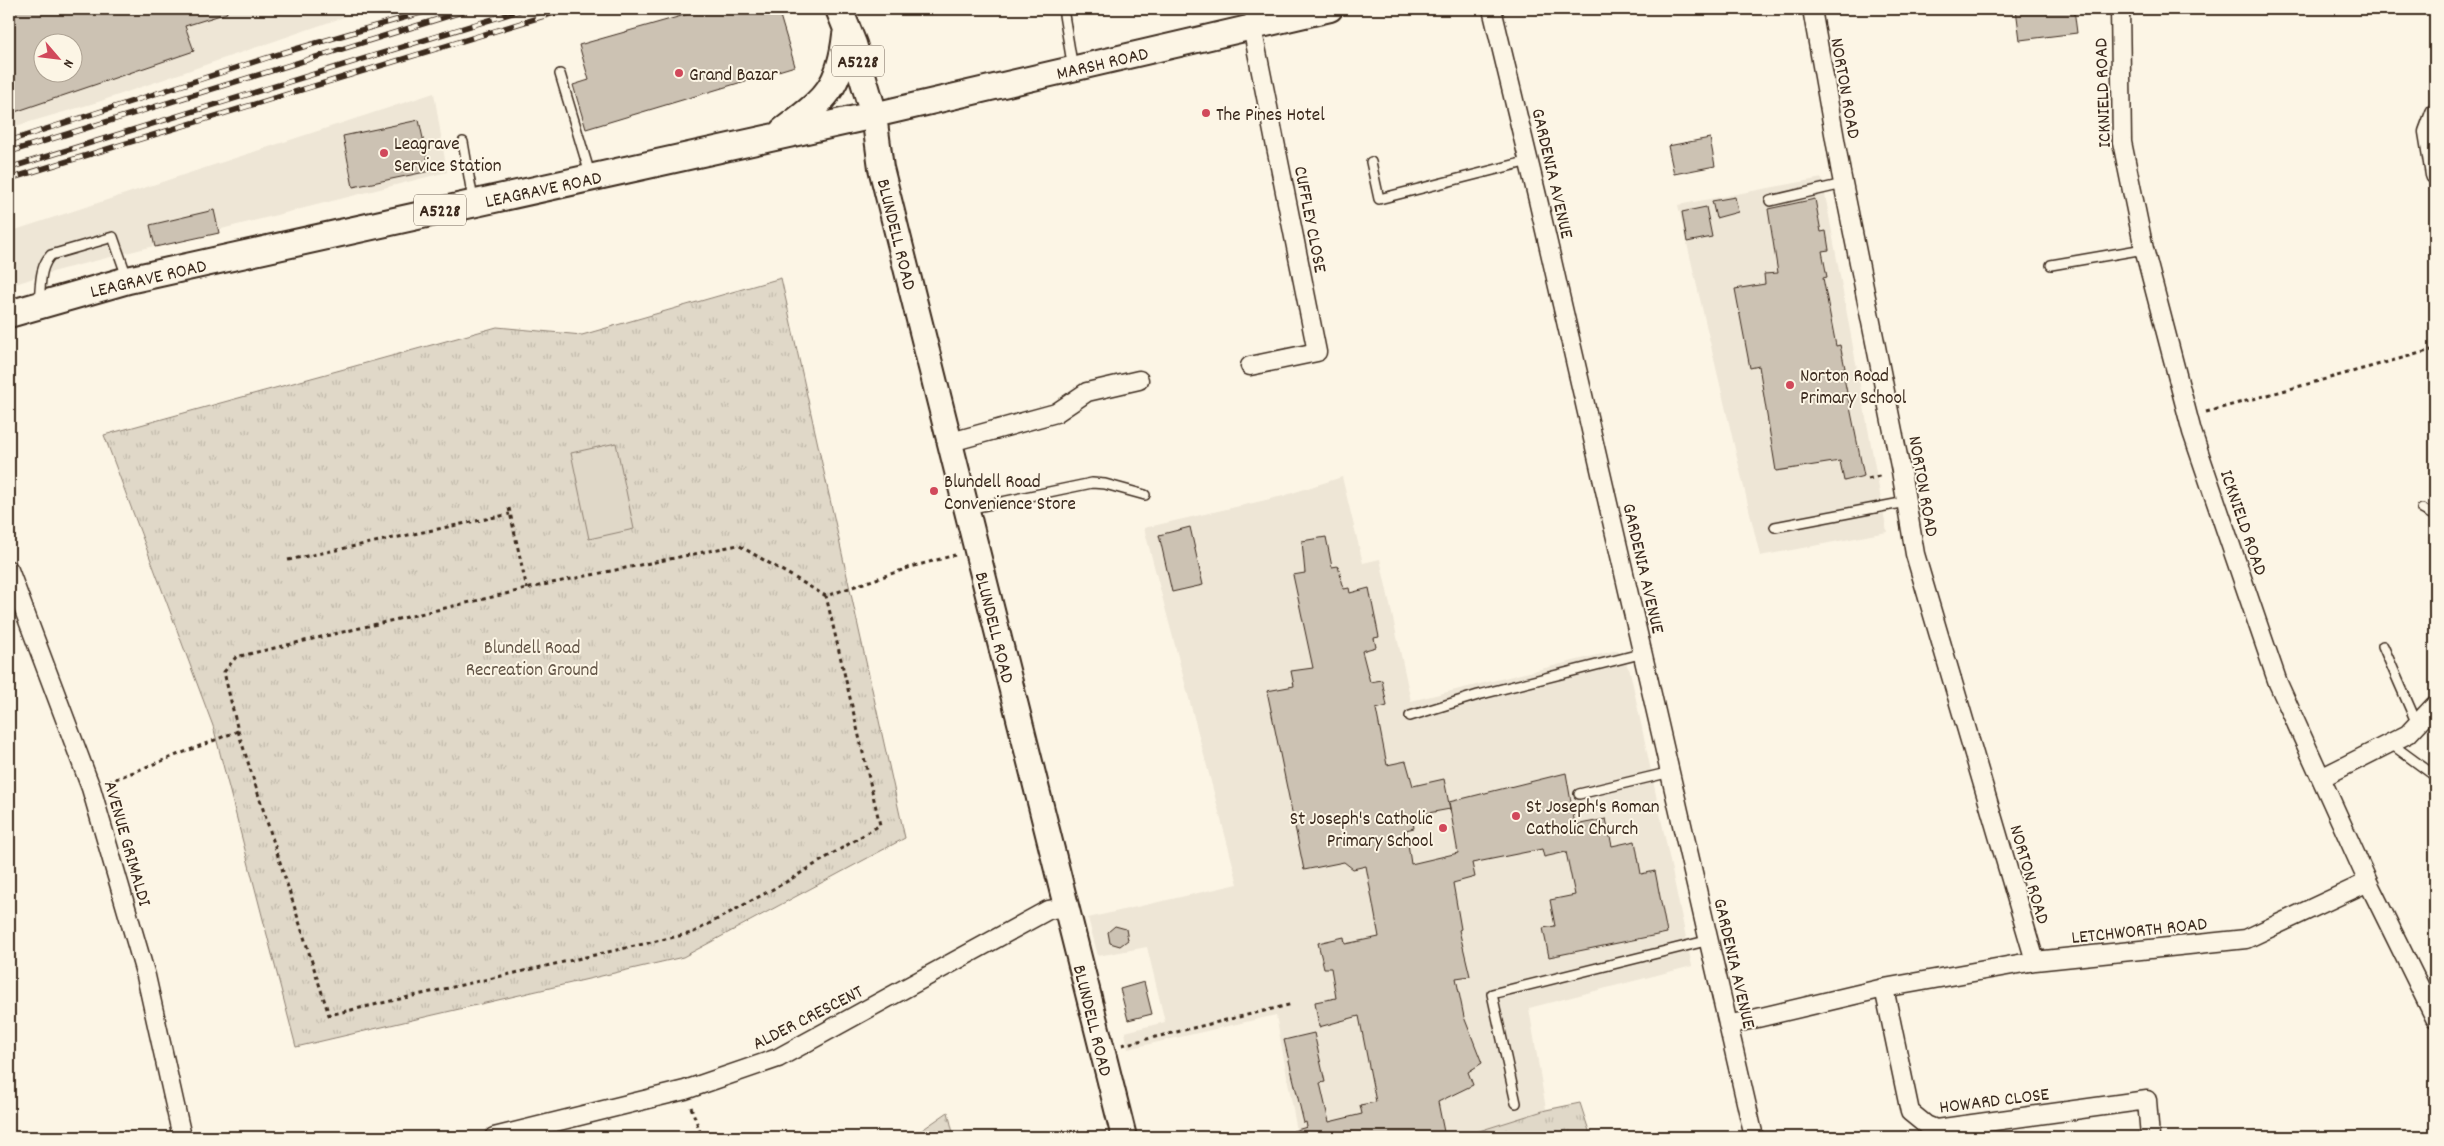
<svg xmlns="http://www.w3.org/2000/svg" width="2444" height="1146" font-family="Dekko,sans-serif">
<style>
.built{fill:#eee6d6;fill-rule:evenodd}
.grass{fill:url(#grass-tufts);stroke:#8e8173}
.garden{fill:#e0d8c8;stroke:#8e8173}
.building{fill:#ccc2b3;stroke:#3b2a1e;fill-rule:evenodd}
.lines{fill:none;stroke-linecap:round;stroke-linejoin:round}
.lane-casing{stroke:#3b2a1e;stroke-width:12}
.street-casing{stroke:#3b2a1e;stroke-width:21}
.secondary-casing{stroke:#3b2a1e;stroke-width:28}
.primary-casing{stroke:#3b2a1e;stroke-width:30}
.path{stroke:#3b2a1e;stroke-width:3;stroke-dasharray:4 4;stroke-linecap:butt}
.lane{stroke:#fcf5e5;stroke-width:9}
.street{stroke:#fcf5e5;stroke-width:18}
.secondary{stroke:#fcf5e5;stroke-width:24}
.primary{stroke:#fcf5e5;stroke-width:26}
.rail-casing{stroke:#3b2a1e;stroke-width:5.5}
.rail{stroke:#fcf5e5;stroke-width:4;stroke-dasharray:11;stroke-linecap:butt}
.poi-dot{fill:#d1495b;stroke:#fcf5e5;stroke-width:2}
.labels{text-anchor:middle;stroke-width:4;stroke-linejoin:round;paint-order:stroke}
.shield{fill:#fcf5e5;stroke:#75675a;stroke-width:1}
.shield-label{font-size:18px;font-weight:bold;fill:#3b2a1e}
.street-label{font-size:19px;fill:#3b2a1e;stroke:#fcf5e5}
.poi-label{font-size:19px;fill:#3b2a1e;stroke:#fcf5e5;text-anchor:start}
.park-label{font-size:19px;fill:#645648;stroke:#fcf5e5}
</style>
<defs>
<pattern id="grass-tufts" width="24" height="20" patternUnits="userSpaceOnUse" patternTransform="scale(1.25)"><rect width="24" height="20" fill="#e0d8c8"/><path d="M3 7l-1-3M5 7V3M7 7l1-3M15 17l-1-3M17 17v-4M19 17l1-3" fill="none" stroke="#c1baab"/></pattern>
</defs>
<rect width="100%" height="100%" fill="#fcf5e5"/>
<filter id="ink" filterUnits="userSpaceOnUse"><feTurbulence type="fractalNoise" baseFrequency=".02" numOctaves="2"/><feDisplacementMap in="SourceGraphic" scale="10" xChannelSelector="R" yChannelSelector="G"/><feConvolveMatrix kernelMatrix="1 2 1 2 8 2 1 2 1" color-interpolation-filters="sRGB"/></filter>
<g filter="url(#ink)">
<!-- built -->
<path class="built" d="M9 9H367L98 102 9 128ZM42 42H72V72H42Z
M434 93 447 172 59 270 9 286V232Z
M1822 178 1887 532 1760 556 1678 205Z
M1342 477 1363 563 1380 559 1411 701 1618 650 1630 671 1692 966 1529 1008 1546 1109 1580 1103 1591 1137H1298L1276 1015 1128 1049 1125 1032 1165 1022 1147 947 1098 956 1088 918 1238 884 1144 528 1283 496Z"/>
<!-- grass -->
<path class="grass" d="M781 278 905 838 683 957 296 1047 213 726 104 435 497 327 582 335Z
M1580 1103 1591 1137H1460L1546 1110Z
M948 1112 954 1137H912Z"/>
<!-- garden -->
<path class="garden" d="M616 443 634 529 589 539 571 453Z"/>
<!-- building -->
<path class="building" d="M9 9H226L227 13 185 26 194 51 9 114ZM42 42H72V72H42Z
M706 9H778L795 66 586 129 573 85 589 80 579 45Z
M2016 9H2074L2077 33 2020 40Z
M419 120 430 171 353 187 343 136Z
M1710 138 1715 166 1674 174 1668 146Z
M1735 197 1738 212 1716 218 1712 201Z
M1815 199 1821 232 1826 231 1829 250 1822 251 1827 277 1823 278 1836 346 1840 345 1845 368H1842L1864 476 1844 481 1840 461 1776 471 1759 366 1750 368 1735 289 1765 284 1764 274 1778 273 1768 209Z
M1706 207 1712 237 1687 242 1682 212Z
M214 210 219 233 155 247 150 225Z
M1190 527 1203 585 1172 592 1159 535Z
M1326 537 1332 567 1338 566 1344 589 1349 588 1350 593 1369 588 1379 637 1374 638 1376 647 1362 651 1370 682 1382 680 1387 706 1376 709 1387 765 1406 761 1413 786 1444 779 1450 809 1412 816 1414 828 1406 830 1411 864 1458 853 1449 802 1566 773 1575 825 1606 819 1612 846 1635 841 1641 874 1655 871 1667 933 1549 957 1543 928 1555 926 1550 900 1575 895 1566 852 1544 857 1542 849 1472 863 1475 877 1453 883 1461 929 1459 930 1470 976 1456 978 1464 1017 1482 1063 1468 1072 1473 1085 1438 1102 1444 1132 1419 1137H1294L1293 1131 1307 1127 1306 1122 1304 1123 1284 1040 1314 1033 1325 1082 1320 1083 1329 1122 1362 1114 1360 1105 1376 1102 1359 1016 1319 1027 1315 1002 1336 998 1331 968H1324L1318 943 1344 937 1345 944 1379 937 1366 866 1353 869 1344 862 1304 870 1267 691 1294 686 1291 671 1313 668 1293 575 1305 573 1302 541Z
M1115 926 1126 929 1128 940 1120 946 1110 943 1108 932Z
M1144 982 1152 1014 1128 1020 1120 989Z"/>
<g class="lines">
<defs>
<path id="lane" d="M1063 9 1073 69
M1249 9 1252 26
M560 74 590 174
M463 142 473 200
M1371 162 1379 199 1529 161
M1770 201 1843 184
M2051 265 2144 249
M39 301C41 286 39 267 51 255L113 237 127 277
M968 509 1092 483 1105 484 1145 495
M2422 509 2435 516
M1775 527 1906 502
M2383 646 2417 724
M1410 716 1478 695 1644 653
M2390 743 2435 776
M1579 794 1671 772
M1516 1103 1492 994 1710 940"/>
<path id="street" d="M1492 9 1538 200 1754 1137
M1812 9 1841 173 1901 471 1915 554 2035 961
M2120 9 2122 142 2144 249 2192 432 2278 683 2368 882 2435 1018
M2435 113 2428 132 2435 175
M1250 366 1317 352 1252 27
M951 442 1056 413 1087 392 1139 380
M9 570 91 788 146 976 182 1137
M2321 778 2408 734 2435 705
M1884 988 1910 1112 1926 1125 1936 1129 2147 1100 2150 1137
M1728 1025 1884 988 2035 961 2246 939 2368 882
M494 1137 685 1090 778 1058 1048 910 1065 907"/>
<path id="secondary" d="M1124 1137 881 168 874 115 1330 9"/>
<path id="primary" d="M783 131C825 99 840 89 846 35
M9 314 128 280 874 115 853 44 839 9"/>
</defs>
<!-- lane casing -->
<use href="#lane" class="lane-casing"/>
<!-- street casing -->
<use href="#street" class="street-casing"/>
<!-- secondary casing -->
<use href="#secondary" class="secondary-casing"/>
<!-- primary casing -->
<use href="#primary" class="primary-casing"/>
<!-- path -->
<path class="path" d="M2206 412 2435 349
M1868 479 1883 475
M509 508 527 589
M288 560 510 514
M238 731 329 1015 692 933 786 882 880 825 826 596
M108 782 238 731 224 672 236 657 552 583 738 545 826 596 911 567 955 555
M1122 1045 1293 1004
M691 1107 702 1137"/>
<!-- lane -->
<use href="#lane" class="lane"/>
<!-- street -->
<use href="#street" class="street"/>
<!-- secondary -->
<use href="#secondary" class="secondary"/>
<!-- primary -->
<use href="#primary" class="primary"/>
<defs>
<path id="rail" d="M9 141 282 53 434 9
M9 152 471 9
M9 168 525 9
M9 179 567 9"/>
</defs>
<!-- rail casing -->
<use href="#rail" class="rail-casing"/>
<!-- rail -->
<use href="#rail" class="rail"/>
</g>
</g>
<!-- markers -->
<g class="poi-dot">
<circle cx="679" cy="73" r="5"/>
<circle cx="1206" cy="113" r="5"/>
<circle cx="384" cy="153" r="5"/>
<circle cx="1790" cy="385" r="5"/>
<circle cx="934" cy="491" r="5"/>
<circle cx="1516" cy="816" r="5"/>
<circle cx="1443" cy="828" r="5"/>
</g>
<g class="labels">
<!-- shield labels -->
<g class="shield">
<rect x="832" y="45.5" width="52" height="31" rx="4"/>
<rect x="414" y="194.5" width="52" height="31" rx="4"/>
</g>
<g class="shield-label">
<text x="858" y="67">A5228</text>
<text x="440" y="216">A5228</text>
</g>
<!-- street labels -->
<g class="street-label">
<text transform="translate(1102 62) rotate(-13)" y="7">MARSH ROAD</text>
<text transform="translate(1847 88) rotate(80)" y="7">NORTON ROAD</text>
<text transform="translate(2101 93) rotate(-92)" y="7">ICKNIELD ROAD</text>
<text transform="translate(1554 173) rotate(77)" y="7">GARDENIA AVENUE</text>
<text transform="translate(543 188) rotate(-12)" y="7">LEAGRAVE ROAD</text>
<text transform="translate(1312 219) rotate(79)" y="7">CUFFLEY CLOSE</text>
<text transform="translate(898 234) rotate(76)" y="7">BLUNDELL ROAD</text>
<text transform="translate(148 277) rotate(-13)" y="7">LEAGRAVE ROAD</text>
<text transform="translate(1925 486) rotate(80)" y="7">NORTON ROAD</text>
<text transform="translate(2245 522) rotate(71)" y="7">ICKNIELD ROAD</text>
<text transform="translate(1645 568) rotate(77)" y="7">GARDENIA AVENUE</text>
<text transform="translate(996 627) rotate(76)" y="7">BLUNDELL ROAD</text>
<text transform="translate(129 843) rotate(74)" y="7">AVENUE GRIMALDI</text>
<text transform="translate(2031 874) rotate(74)" y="7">NORTON ROAD</text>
<text transform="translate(2139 929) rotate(-6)" y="7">LETCHWORTH ROAD</text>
<text transform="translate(1736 963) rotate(77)" y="7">GARDENIA AVENUE</text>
<text transform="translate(807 1016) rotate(-27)" y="7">ALDER CRESCENT</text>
<text transform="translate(1094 1020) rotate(76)" y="7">BLUNDELL ROAD</text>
<text transform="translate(1994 1099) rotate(-7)" y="7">HOWARD CLOSE</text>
</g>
<!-- poi labels -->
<g class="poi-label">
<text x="689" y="80">Grand Bazar</text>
<text x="1216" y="120">The Pines Hotel</text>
<text x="394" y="149">Leagrave<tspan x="394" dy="22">Service Station</tspan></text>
<text x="1800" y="381">Norton Road<tspan x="1800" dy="22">Primary School</tspan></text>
<text x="944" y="487">Blundell Road<tspan x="944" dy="22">Convenience Store</tspan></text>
<text x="1526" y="812">St Joseph's Roman<tspan x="1526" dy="22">Catholic Church</tspan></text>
<text x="1433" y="824" text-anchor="end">St Joseph's Catholic<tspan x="1433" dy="22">Primary School</tspan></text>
</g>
<!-- park labels -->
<g class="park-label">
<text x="532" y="653">Blundell Road<tspan x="532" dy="22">Recreation Ground</tspan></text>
</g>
</g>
<!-- margin -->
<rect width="2444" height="1146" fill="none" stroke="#fcf5e5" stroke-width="30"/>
<rect x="15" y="15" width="2414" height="1116" fill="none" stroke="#3b2a1e" stroke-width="2" filter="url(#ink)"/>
<!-- north arrow -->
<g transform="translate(58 58) rotate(118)"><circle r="24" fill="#fcf5e5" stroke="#afa495"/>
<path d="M0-4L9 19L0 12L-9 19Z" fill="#d1495b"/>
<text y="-8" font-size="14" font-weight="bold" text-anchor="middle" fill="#3b2a1e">N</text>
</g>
</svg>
